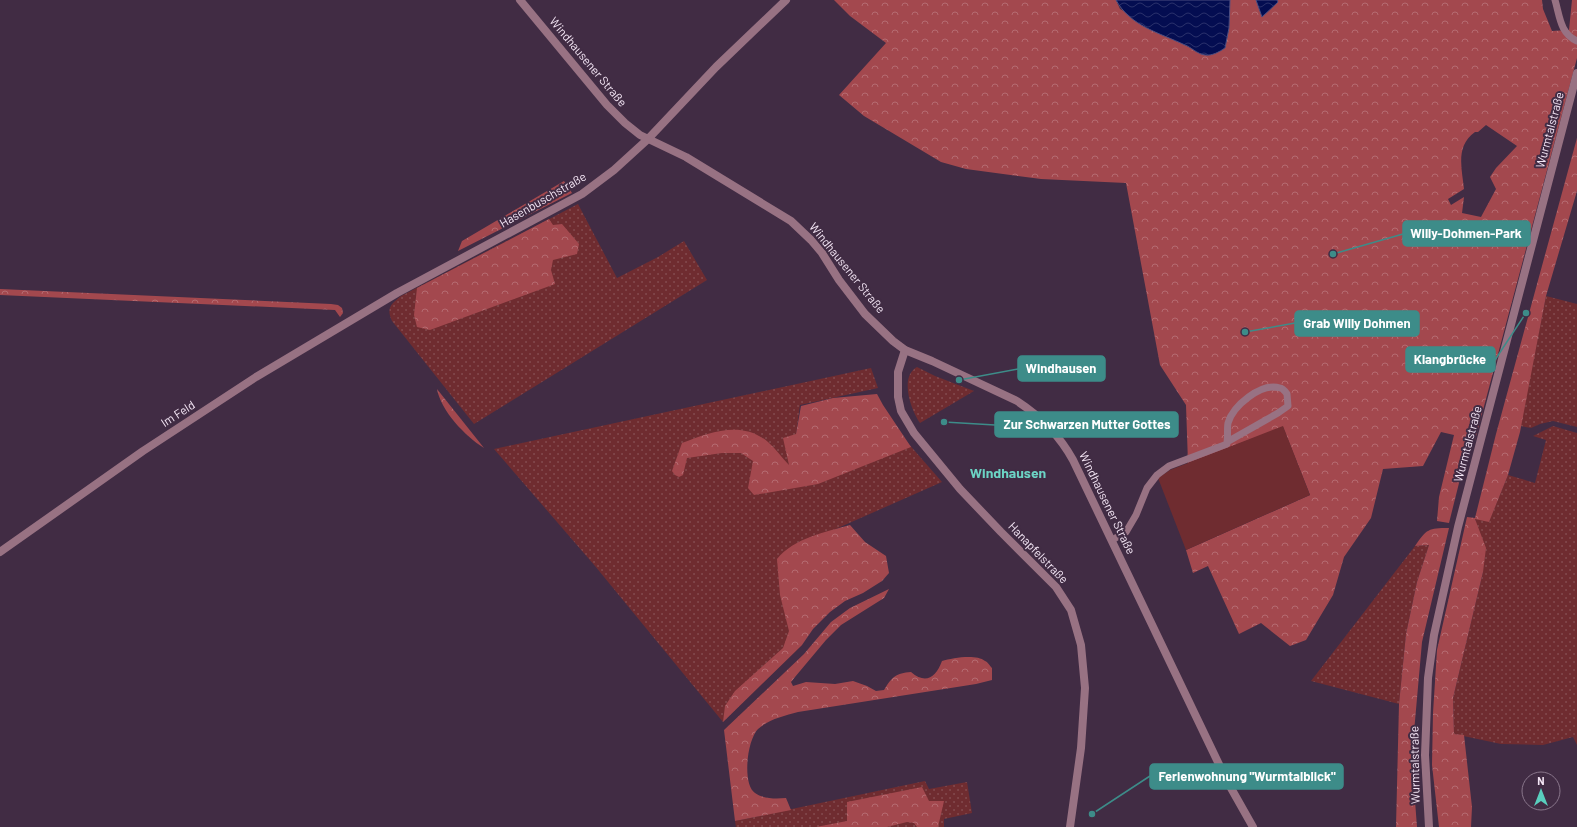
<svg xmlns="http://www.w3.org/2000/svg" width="1577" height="827" font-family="Barlow,sans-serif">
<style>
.green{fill:url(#green-dots)}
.forest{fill:url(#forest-crowns);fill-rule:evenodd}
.pitch{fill:#6f2c30}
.water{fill:url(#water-waves);stroke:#4c4e82}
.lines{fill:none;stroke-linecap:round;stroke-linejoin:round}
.service{stroke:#987283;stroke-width:7}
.minor{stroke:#987283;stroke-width:8}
.tertiary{stroke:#987283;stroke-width:8}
.labels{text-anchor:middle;stroke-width:4;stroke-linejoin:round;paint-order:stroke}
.street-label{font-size:12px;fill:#f4e6f5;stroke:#412c44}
.quarter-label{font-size:14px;font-weight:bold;fill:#6cd4c5;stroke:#412c44}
.leader{fill:none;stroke:#3d8c89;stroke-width:1.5}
.callout-dot{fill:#3d8c89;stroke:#412c44;stroke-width:1.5}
.callout{fill:#3d8c89;stroke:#3d8c89;stroke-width:1.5}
.callout-label{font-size:13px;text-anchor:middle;font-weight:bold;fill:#fff}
</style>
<defs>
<pattern id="green-dots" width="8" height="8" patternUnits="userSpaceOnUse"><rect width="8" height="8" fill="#6f2c30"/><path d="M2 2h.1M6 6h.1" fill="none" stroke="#844b4f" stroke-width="1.8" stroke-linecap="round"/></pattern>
<pattern id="forest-crowns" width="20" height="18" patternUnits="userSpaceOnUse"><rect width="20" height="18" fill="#a3484e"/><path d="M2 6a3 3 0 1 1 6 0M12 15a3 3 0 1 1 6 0" fill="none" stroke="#b56b71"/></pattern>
<pattern id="water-waves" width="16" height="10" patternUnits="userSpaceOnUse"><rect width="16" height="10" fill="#040d51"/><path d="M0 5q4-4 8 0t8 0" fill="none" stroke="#29306b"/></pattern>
</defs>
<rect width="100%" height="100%" fill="#412c44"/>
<!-- green -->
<path class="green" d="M578 204 617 278 658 257 684 241 707 280 474 424 392 321C386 308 391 304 401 296Z
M1546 296 1577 304V427L1553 421 1540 424 1531 428 1520 426Z
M917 367 935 376 974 391 920 423C911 410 899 377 917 367Z
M871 368 878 388 800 405 796 435 907 442 942 482 786 551 802 645 723 722 595 566 494 449Z
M1553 426 1577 433V745L1573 737 1543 745 1501 744 1454 734 1453 698 1483 572 1475 518 1489 521 1508 475 1535 483 1546 440 1533 436Z
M1429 545 1417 582 1406 634 1399 704 1311 681 1415 546Z
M925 781 929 789 967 782 972 813 944 819V827H736L735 821Z"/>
<!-- forest -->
<path class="forest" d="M834 0H1116L1120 9 1196 51 1225 48 1229 28 1230 0H1256L1262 17 1278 2 1277 0H1542L1543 9 1552 31 1569 30 1572 0H1577V58L1475 440 1470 439 1449 523 1437 521 1439 497 1454 435 1441 432 1423 466 1383 469 1371 518 1344 557 1333 595 1306 640 1290 646 1261 623 1239 634 1208 566 1193 573 1186 550 1310 495 1283 427 1188 463 1186 405 1160 365 1126 183 1041 179 966 169 941 162 864 116 839 95 886 43 850 16ZM1486 125 1517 146 1496 168 1490 177 1496 189 1481 217 1462 213 1464 197 1451 205 1448 199 1464 189C1462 169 1455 146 1475 132H1478Z
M1577 138V191L1546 296 1520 432 1508 475 1489 522 1475 519 1486 548 1483 572 1453 698 1454 734 1464 735 1472 807 1471 827H1439L1432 765 1433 713 1437 650 1467 517 1475 518 1496 434Z
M564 181 572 193 458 251 462 241Z
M549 219 553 225 562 224 579 244 577 254 553 260 551 270 555 284 430 330 417 327 414 315 417 288Z
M0 289 331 304 338 305 342 308 343 313 340 317 335 310 0 295Z
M437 389 484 448C465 436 441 411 437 389Z
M877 394 883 405 911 447 818 484 754 495 748 488 753 461 741 453H722L687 458 683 475 679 477 675 475 672 471 682 443C710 432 742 420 768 442 776 449 782 458 789 465L783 438 796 434 801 406 833 398Z
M850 525 865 542 886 556 889 573 882 581 863 593 845 601 830 612 813 629 802 645 723 722 725 706 735 691 783 648 789 631 780 595 777 559C794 538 826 532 850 525Z
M1449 528 1422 642 1414 732 1413 775 1417 827H1396L1399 704 1406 634 1417 582 1429 545 1415 546C1427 529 1428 528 1449 528Z
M889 589 884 598 841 625 826 640 795 677 791 682 793 686 806 682 835 684 853 681 867 686 876 691 884 690C892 677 896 673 911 672 926 685 936 677 942 661 953 658 976 654 985 661 988 662 990 666 992 668V680L976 684 798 712C784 716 769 719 758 729 747 740 742 784 755 793 763 799 776 799 786 798L791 810 735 821 724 730 804 654 831 622 850 608Z
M922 787 929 801H944L938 827H917L914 823 907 822 887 827H816L847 821V802Z"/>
<!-- pitch -->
<path class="pitch" d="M1283 426 1310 495 1186 550 1158 478 1170 470Z"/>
<!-- water -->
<path class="water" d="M1116 0H1230L1229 28 1225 48C1219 52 1212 56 1205 55 1197 54 1191 47 1185 45 1160 33 1130 26 1116 0Z
M1256 0H1277L1278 2 1262 17Z"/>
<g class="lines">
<!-- service -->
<path class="service" d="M1555 0C1560 17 1560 33 1577 41
M1112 540 1126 532 1136 515 1147 488 1157 475 1169 466 1227 444V442L1278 413 1288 406 1287 394C1285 391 1282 388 1280 388 1261 382 1233 406 1228 423 1227 428 1228 436 1227 442"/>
<!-- minor -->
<path class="minor" d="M905 350 898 372V397L901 411 914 433 960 489 1001 532 1056 587 1071 610 1081 645 1085 688 1081 748 1070 827"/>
<!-- tertiary -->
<path class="tertiary" d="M520 0 607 105 625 123 640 135 686 157 791 221 811 240 822 253 839 280 865 314 893 341 905 350 932 361 1017 401C1040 416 1060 436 1073 460L1227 781 1253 827
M0 552 143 451 256 377 397 293 582 194 614 170 648 139 716 67 786 0
M1429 827 1425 755 1428 678 1434 635 1458 527 1577 73"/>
</g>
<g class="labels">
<!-- street labels -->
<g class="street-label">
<text transform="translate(588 62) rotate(50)" y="4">Windhausener Straße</text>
<text transform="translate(1550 130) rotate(-75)" y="4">Wurmtalstraße</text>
<text transform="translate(543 200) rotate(-30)" y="4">Hasenbuschstraße</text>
<text transform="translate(847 268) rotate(51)" y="4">Windhausener Straße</text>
<text transform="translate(178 414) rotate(-33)" y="4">Im Feld</text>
<text transform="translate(1468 444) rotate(-75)" y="4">Wurmtalstraße</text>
<text transform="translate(1107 503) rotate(64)" y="4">Windhausener Straße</text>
<text transform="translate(1038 553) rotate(46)" y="4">Hanapfelstraße</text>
<text transform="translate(1415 765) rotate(-91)" y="4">Wurmtalstraße</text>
</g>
<!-- quarter labels -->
<g class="quarter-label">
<text x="1008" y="478">Windhausen</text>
</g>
</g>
<!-- callouts -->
<path class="leader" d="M1333 254L1403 234M1245 332L1295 323M1526 313L1495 360M959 380L1018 369M944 422L995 425M1092 814L1150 776"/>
<g class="callout-dot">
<circle cx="1333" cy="254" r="4"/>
<circle cx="1245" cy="332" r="4"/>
<circle cx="1526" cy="313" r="4"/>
<circle cx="959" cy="380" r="4"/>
<circle cx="944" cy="422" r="4"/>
<circle cx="1092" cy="814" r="4"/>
</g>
<g class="callout">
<rect x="1403" y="221" width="127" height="25" rx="4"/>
<rect x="1295" y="311" width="124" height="25" rx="4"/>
<rect x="1406" y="347" width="89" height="25" rx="4"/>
<rect x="1018" y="356" width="87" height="25" rx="4"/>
<rect x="995" y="412" width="183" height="25" rx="4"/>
<rect x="1150" y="764" width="193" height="25" rx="4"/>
</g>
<g class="callout-label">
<text x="1466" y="238">Willy-Dohmen-Park</text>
<text x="1357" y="328">Grab Willy Dohmen</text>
<text x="1450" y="364">Klangbrücke</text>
<text x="1061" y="373">Windhausen</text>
<text x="1087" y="429">Zur Schwarzen Mutter Gottes</text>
<text x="1247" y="781">Ferienwohnung "Wurmtalblick"</text>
</g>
<!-- north arrow -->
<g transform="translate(1541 791)"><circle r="19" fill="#412c44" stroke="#89768b"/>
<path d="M0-3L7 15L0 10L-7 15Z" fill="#59cebe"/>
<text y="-6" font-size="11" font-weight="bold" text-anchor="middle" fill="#f4e6f5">N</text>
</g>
</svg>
